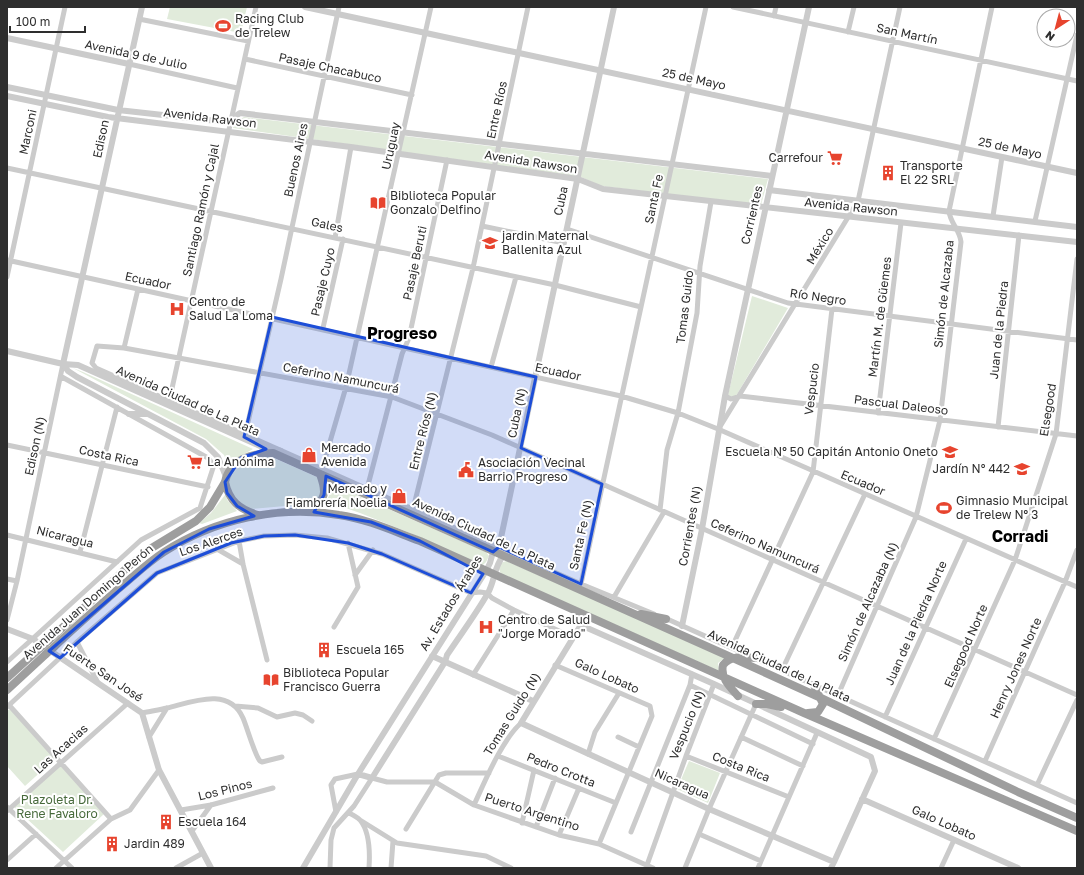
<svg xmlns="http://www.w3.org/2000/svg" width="1084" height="875" font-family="'Golos Text',sans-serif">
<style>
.green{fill:#e1ebdb}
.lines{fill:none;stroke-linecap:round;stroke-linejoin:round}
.minor{stroke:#cbcbcb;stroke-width:5}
.tertiary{stroke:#cbcbcb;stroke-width:6}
.trunk{stroke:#9e9e9e;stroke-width:8}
.trunk-bridge{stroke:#9e9e9e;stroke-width:8}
.marked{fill:#1d4ed8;fill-opacity:0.2;stroke:#1d4ed8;stroke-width:3;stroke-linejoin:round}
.labels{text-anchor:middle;stroke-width:4;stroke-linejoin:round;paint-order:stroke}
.poi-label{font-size:12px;fill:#2e2e2e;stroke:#fff;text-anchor:start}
.street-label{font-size:12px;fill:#2e2e2e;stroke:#fff}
.park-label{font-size:12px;fill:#476a3b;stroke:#fff}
.district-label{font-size:16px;font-weight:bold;fill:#000;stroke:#fff}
</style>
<rect width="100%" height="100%" fill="#fff"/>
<!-- green -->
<path class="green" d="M170 7H247L241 33 167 19Z
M244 117 768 179 761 205 601 186 581 177 233 128 235 122Z
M752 296 788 308 736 396 731 397 728 395Z
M73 368 83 372 253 449 237 458 229 467 224 455 206 439Z
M269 456 319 478 323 493 312 507 285 506 250 509C239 504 226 491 229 477 241 463 251 459 269 456Z
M329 483 486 552 489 556 486 562 482 566 415 535 360 513 343 507H323L330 494Z
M225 495 228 501 237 511 202 524 199 523 211 513Z
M506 561 726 657 718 663 719 671 501 574 499 569 501 563Z
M10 709 55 759 25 786 7 766V711Z
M689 761 720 773 708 803 677 789Z
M60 765 104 814 63 852 14 807Z"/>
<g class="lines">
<!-- minor -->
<path class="minor" d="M733 7 1077 81
M774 16 776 7
M139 19 248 41
M848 32 854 7
M245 59 412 95
M129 64 237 88
M7 168 555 285 641 307
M993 216 1002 157
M1035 221 1077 35
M482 226 564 243
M567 229 788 303 1077 340
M335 238 351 147
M7 260 621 396 678 413 718 429 1077 587
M7 277 65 7
M323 328 343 239
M124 348 138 289
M491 367 516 277
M725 396 731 399 740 396 1077 436
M172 401 171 393 256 7
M878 413 901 223
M721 425 858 201 900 7
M998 427 1019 235
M245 435 281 279 339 7
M7 445 208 487
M322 469 346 387 431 7
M367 489 402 354 409 338 447 160
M413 509 473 268 528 7
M660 510 667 450 678 413 697 313 700 266 711 202
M7 535 117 562
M239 541 243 564 267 660
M217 549 243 564
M80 552 117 407
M355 575 373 550
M7 579 17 581
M581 584 706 7
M614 597 664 512
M654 614 581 584 96 368 92 363 97 346 124 348 392 397 492 435 1077 695
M665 618 1077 803
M7 620 17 581 63 364
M334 627 358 587 348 543
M77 642 98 683
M732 647 813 472 832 309
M7 662 141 540 200 508 213 468V464L208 458 62 377
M555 665 650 706 652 716 599 844
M782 670 865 494
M473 675 514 610
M690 685 813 744
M838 695 916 517 940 420 961 242C960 230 950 223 949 211L992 7
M9 705 111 819
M235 706 258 708 277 717 295 713 303 715 312 721
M7 707 77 642 157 573 239 541 264 536 295 535 327 538 382 554 471 593 480 592 487 593 492 598 514 610 572 637
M142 713C151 711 159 710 167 708 192 702 229 686 243 718 247 727 255 756 260 761L262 762 282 757
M885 717 966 539
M149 737 167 708
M618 737 639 747
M741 737 803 766
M934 739 1015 560 1056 434 1077 259
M588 754 595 732 619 693
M498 756 616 803
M686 756 789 797
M985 761 1065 582 1077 550
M1037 785 1077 700
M474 805C485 781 502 740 521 723
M7 807 72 868
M181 810 211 805 273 788
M7 811 128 703
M336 812 331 785 335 779 358 774
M349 813C353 815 357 817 360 820 370 832 370 853 369 868
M360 820 397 843 486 856 511 868
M522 823 534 770
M536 827 555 778
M406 829 439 775 446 773H489
M192 831 211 805
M631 832 690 685 692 674
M699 834 761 861
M559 835 579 788
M7 860 36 834
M647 865 686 756 714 684
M56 868 111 819 130 810 159 770
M176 868 203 853
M330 868 331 840 334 828 354 806 372 778 387 782H435L474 805 559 835 599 844 653 868
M391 868 393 841
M685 868 709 809 756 704
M758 868 817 733
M941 868 954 840"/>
<!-- tertiary -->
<path class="tertiary" d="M305 7 1077 173
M7 38 129 64
M7 87 118 110 217 121H228L240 113 772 176
M7 96 108 117 351 147 578 179 603 189 1077 242
M769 190 1077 227
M7 351 63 364 78 365 260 446 273 453
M63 364 142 7
M63 364 68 371 77 377 204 443 218 457 226 477
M172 401 180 408
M129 414H147
M267 447 281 451
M499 547 614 7
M682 626 702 529 725 396 809 7
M7 629 33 639 142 713 159 770 211 868
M432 656 533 701
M358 774 372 778 445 662 447 655C461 634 476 614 488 593 495 580 494 567 503 556L501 552
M862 799 1018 868
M303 868 358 774 486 571 490 563 493 552 496 549
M831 868 834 862 875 771 871 757 714 684 585 627 579 628 521 723 709 809 834 862"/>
<!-- trunk -->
<path class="trunk" d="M225 482C229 501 239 509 258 515
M309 512C326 499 327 493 320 474
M641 614 666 619
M48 641 130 565 150 549 196 521 210 507 225 482C230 459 252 453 273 453L724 654 821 698 1018 792 1077 818
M54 647C75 627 96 609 117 590 133 577 147 563 164 552 215 519 279 505 339 515 367 519 393 531 420 541L804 713 1077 831
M7 678 40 648
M7 690 46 654
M738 696C730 687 720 678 723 665 731 655 744 657 755 658
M756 704H767L781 707
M808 713 818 712 823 704 814 685"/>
<!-- trunk-bridge -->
<path class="trunk-bridge" d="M40 648 48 641
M46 654 54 647"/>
</g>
<!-- marked area -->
<path class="marked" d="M272 317 536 377 521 448 602 484 581 584 499 547 493 552 326 476 324 495 314 512 371 522 420 541 483 574 471 593 382 554 348 543 295 535 264 536 231 543 157 573 60 658 49 651 164 552 209 529 254 516 237 506 227 493 225 482 241 458 266 449 244 437Z"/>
<!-- icons -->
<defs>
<symbol id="stadium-bare" viewBox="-9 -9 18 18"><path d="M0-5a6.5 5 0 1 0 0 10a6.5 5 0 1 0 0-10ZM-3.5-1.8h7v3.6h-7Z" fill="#e7442e" stroke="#fff" stroke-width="2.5" paint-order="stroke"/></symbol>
<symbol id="supermarket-bare" viewBox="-9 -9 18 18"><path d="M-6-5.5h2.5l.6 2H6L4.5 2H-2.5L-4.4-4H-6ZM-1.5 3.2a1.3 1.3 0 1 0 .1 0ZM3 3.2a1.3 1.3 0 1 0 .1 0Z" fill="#e7442e" stroke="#fff" stroke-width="2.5" paint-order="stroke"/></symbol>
<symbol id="building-bare" viewBox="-9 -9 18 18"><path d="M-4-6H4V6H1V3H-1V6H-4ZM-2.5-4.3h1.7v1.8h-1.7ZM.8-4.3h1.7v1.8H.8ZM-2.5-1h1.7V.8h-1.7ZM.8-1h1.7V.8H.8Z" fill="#e7442e" stroke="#fff" stroke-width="2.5" paint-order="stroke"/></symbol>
<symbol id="library-bare" viewBox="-9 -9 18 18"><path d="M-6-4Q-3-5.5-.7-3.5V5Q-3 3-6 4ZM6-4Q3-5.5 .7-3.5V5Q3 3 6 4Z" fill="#e7442e" stroke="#fff" stroke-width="2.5" paint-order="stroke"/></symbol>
<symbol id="school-bare" viewBox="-9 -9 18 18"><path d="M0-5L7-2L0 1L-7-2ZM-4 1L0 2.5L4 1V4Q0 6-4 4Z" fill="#e7442e" stroke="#fff" stroke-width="2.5" paint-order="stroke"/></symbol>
<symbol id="hospital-bare" viewBox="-9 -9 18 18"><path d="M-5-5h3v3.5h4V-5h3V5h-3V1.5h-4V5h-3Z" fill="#e7442e" stroke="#fff" stroke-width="2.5" paint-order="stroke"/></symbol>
<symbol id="shop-bare" viewBox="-9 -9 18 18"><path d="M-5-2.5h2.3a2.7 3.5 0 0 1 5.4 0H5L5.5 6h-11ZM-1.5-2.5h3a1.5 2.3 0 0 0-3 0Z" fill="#e7442e" stroke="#fff" stroke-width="2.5" paint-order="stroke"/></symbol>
<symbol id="civic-bare" viewBox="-9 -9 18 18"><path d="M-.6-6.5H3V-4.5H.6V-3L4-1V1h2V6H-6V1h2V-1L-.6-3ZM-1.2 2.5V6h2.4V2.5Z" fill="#e7442e" stroke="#fff" stroke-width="2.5" paint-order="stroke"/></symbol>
</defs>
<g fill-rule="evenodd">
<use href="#stadium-bare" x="212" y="15" width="22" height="22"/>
<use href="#supermarket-bare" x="824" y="147" width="22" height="22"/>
<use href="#building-bare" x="877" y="162" width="22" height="22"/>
<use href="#library-bare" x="367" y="192" width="22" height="22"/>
<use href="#school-bare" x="479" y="232" width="22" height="22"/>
<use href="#hospital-bare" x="166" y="298" width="22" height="22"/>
<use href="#school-bare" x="939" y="441" width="22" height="22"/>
<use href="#shop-bare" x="298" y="444" width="22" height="22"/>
<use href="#supermarket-bare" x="184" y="451" width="22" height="22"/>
<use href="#school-bare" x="1011" y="458" width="22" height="22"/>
<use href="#civic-bare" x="455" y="459" width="22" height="22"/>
<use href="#shop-bare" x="388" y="485" width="22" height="22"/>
<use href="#stadium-bare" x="933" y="497" width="22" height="22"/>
<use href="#hospital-bare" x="475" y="616" width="22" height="22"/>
<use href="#building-bare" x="313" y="639" width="22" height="22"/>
<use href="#library-bare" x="260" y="669" width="22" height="22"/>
<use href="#building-bare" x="155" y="811" width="22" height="22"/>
<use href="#building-bare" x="101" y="833" width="22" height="22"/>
</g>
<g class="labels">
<!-- poi labels -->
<g class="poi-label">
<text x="235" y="23">Racing Club<tspan x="235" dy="14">de Trelew</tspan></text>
<text x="823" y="162" text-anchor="end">Carrefour</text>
<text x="900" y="170">Transporte<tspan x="900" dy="14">El 22 SRL</tspan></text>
<text x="390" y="200">Biblioteca Popular<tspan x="390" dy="14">Gonzalo Delfino</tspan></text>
<text x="502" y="240">jardin Maternal<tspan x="502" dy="14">Ballenita Azul</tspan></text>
<text x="189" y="306">Centro de<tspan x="189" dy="14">Salud La Loma</tspan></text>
<text x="321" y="452">Mercado<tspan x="321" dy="14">Avenida</tspan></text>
<text x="938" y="456" text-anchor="end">Escuela Nº 50 Capitán Antonio Oneto</text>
<text x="207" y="466">La Anónima</text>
<text x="478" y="467">Asociación Vecinal<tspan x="478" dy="14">Barrio Progreso</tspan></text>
<text x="1010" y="473" text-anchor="end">Jardín N° 442</text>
<text x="387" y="493" text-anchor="end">Mercado y<tspan x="387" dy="14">Fiambrería Noelia</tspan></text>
<text x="956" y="505">Gimnasio Municipal<tspan x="956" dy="14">de Trelew Nº 3</tspan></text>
<text x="498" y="624">Centro de Salud<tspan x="498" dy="14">"Jorge Morado"</tspan></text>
<text x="336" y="654">Escuela 165</text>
<text x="283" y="677">Biblioteca Popular<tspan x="283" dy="14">Francisco Guerra</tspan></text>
<text x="178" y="826">Escuela 164</text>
<text x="124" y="848">Jardin 489</text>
</g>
<!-- street labels -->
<g class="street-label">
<text transform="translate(907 34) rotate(12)" y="4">San Martín</text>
<text transform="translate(136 55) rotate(12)" y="4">Avenida 9 de Julio</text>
<text transform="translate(330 68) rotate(12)" y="4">Pasaje Chacabuco</text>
<text transform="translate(694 79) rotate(12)" y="4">25 de Mayo</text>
<text transform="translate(497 110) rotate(-78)" y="4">Entre Ríos</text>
<text transform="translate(210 118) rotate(7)" y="4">Avenida Rawson</text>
<text transform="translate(28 132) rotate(-78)" y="4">Marconi</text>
<text transform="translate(101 139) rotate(-78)" y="4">Edison</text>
<text transform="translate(391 146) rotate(-78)" y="4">Uruguay</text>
<text transform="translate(1010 148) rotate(12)" y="4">25 de Mayo</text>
<text transform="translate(296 160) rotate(-78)" y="4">Buenos Aires</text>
<text transform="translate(531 162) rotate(9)" y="4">Avenida Rawson</text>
<text transform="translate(654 199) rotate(-78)" y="4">Santa Fe</text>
<text transform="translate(561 201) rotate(-78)" y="4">Cuba</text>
<text transform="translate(851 207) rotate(6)" y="4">Avenida Rawson</text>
<text transform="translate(201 210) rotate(-78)" y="4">Santiago Ramón y Cajal</text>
<text transform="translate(752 215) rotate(-77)" y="4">Corrientes</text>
<text transform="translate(327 225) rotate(12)" y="4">Gales</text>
<text transform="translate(820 246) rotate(-59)" y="4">México</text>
<text transform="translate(415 263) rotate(-78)" y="4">Pasaje Beruti</text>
<text transform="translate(148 281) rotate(12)" y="4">Ecuador</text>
<text transform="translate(323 282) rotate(-77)" y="4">Pasaje Cuyo</text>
<text transform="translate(944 294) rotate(-84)" y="4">Simón de Alcazaba</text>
<text transform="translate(818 297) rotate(8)" y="4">Río Negro</text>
<text transform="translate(685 307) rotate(-83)" y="4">Tomas Guido</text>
<text transform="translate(880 317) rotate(-83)" y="4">Martín M. de Güemes</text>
<text transform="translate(999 330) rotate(-84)" y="4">Juan de la Piedra</text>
<text transform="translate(558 372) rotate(12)" y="4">Ecuador</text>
<text transform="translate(341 378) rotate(11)" y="4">Ceferino Namuncurá</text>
<text transform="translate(812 389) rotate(-83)" y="4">Vespucio</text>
<text transform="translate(188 401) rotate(24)" y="4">Avenida Ciudad de La Plata</text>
<text transform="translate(901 405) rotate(7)" y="4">Pascual Daleoso</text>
<text transform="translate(1048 410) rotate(-81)" y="4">Elsegood</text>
<text transform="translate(517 413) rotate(-78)" y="4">Cuba (N)</text>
<text transform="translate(423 431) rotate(-76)" y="4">Entre Ríos (N)</text>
<text transform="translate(35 446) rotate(-78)" y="4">Edison (N)</text>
<text transform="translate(109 456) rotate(12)" y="4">Costa Rica</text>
<text transform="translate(863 483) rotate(23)" y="4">Ecuador</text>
<text transform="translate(690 526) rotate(-80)" y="4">Corrientes (N)</text>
<text transform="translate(484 534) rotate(25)" y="4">Avenida Ciudad de La Plata</text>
<text transform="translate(581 535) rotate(-78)" y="4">Santa Fe (N)</text>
<text transform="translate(65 537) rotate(14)" y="4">Nicaragua</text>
<text transform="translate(211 542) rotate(-19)" y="4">Los Alerces</text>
<text transform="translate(765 546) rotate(24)" y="4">Ceferino Namuncurá</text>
<text transform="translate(88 602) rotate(-41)" y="4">Avenida Juan Domingo Perón</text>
<text transform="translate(868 602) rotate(-66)" y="4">Simón de Alcazaba (N)</text>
<text transform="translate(451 603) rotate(-59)" y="4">Av. Estados Árabes</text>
<text transform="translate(916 623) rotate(-66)" y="4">Juan de la Piedra Norte</text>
<text transform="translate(966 646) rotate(-66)" y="4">Elsegood Norte</text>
<text transform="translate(779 666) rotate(25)" y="4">Avenida Ciudad de La Plata</text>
<text transform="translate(1016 668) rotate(-66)" y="4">Henry Jones Norte</text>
<text transform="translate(103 673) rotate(34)" y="4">Fuerte San José</text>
<text transform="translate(607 676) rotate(24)" y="4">Galo Lobato</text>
<text transform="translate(512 714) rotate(-58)" y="4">Tomas Guido (N)</text>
<text transform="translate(687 725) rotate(-68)" y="4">Vespucio (N)</text>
<text transform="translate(61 749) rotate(-42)" y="4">Las Acacias</text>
<text transform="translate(741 767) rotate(22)" y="4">Costa Rica</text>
<text transform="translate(561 770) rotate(22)" y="4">Pedro Crotta</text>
<text transform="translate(682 784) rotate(24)" y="4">Nicaragua</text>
<text transform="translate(225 790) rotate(-14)" y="4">Los Pinos</text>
<text transform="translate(532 812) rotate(18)" y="4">Puerto Argentino</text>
<text transform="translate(944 823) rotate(24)" y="4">Galo Lobato</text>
</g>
<!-- park labels -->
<g class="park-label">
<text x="57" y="804">Plazoleta Dr.<tspan x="57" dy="14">Rene Favaloro</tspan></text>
</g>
<!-- district labels -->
<g class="district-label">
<text x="402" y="339">Progreso</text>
<text x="1020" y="542">Corradi</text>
</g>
</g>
<!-- border -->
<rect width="1084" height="875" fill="none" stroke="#2e2e2e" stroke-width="16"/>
<!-- north arrow -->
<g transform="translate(1056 28) rotate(216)"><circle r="19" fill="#ffffff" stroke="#ababab"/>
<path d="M0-3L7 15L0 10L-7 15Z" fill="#e7442e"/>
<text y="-6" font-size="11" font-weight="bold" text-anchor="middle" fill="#2e2e2e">N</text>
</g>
<!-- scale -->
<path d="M10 26v6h75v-6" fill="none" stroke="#2e2e2e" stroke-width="2"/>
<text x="16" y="26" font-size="12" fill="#2e2e2e" stroke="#ffffff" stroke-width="3" paint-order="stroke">100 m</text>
</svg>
